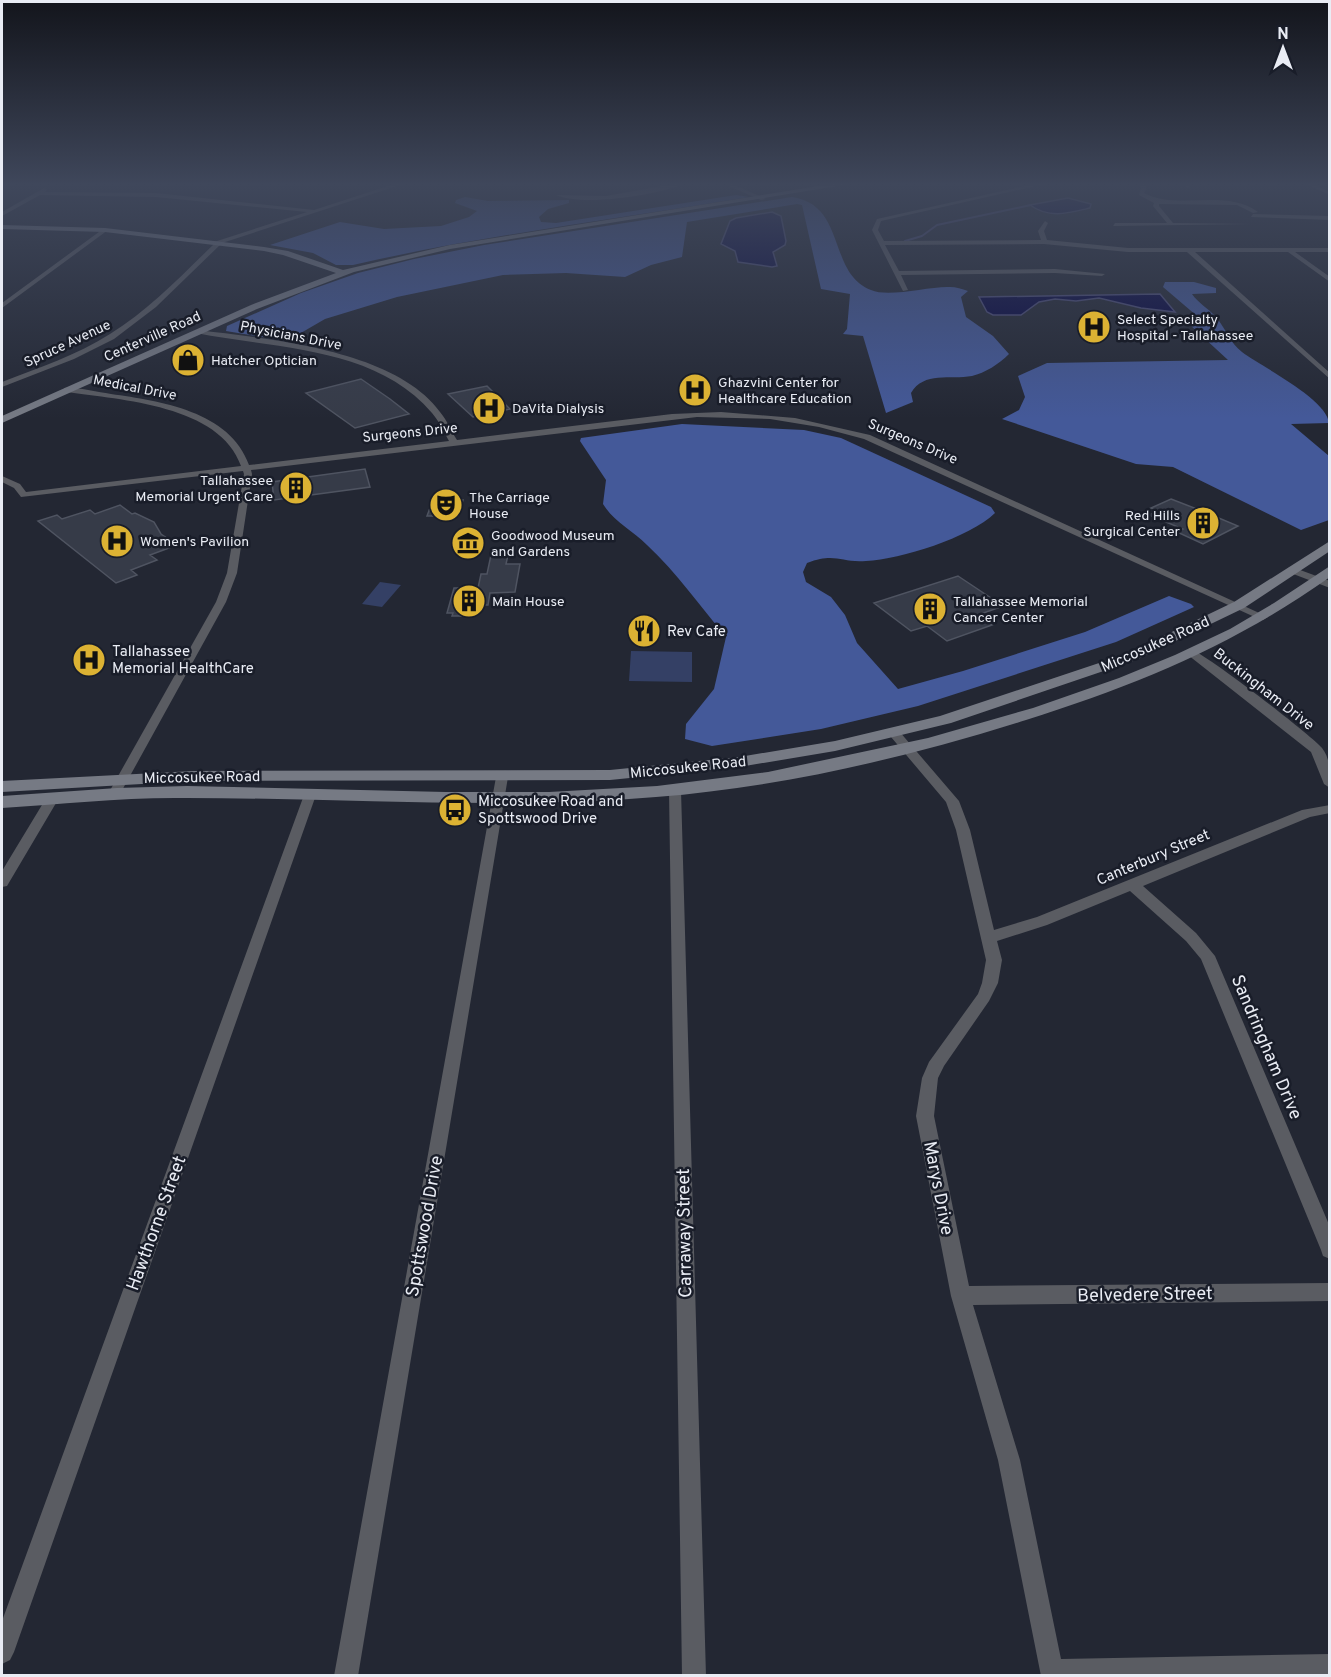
<svg xmlns="http://www.w3.org/2000/svg" width="1331" height="1677" font-family="Overpass,sans-serif">
<style>
.green{fill:#344065}
.forest{fill:#445999}
.water{fill:#050541;stroke:#494a77;stroke-width:1.5}
.lines{fill:none;stroke-linecap:round;stroke-linejoin:round}
.stream{stroke:#494a77;stroke-width:2}
.building{fill:#363b48;stroke:#4f5461;stroke-width:1.5}
.street{fill:#5a5c62;fill-rule:evenodd}
.secondary{fill:#767a84;fill-rule:evenodd}
.labels{text-anchor:middle;stroke-width:5;stroke-linejoin:round;paint-order:stroke}
.far-poi-label{font-size:14px;fill:#e9ecf4;stroke:#191d29;text-anchor:start}
.far-street-label{font-size:14px;fill:#e9ecf4;stroke:#191d29}
.poi-label{font-size:15px;fill:#e9ecf4;stroke:#191d29;text-anchor:start}
.street-label{font-size:15px;fill:#e9ecf4;stroke:#191d29}
.near-street-label{font-size:18px;fill:#e9ecf4;stroke:#191d29}
</style>
<rect width="100%" height="100%" fill="#232733"/>
<!-- green -->
<path class="green" d="M380 582 401 585 382 607 362 604Z
M631 651 692 652V682L629 681Z"/>
<!-- forest -->
<path class="forest" d="M736 195 749 197C617 219 484 235 353 265H336L313 253 270 245 340 222 384 229 441 226 469 217 477 211 455 203 456 200 465 197 488 201 569 200V203L548 209 539 217 541 222 556 223Z
M792 197C847 205 827 273 871 290 889 298 929 286 950 287 956 287 962 289 968 291L961 297 966 317 993 336 1009 354C999 364 985 373 972 376 950 380 924 371 911 393L913 402 886 413 863 336 843 334 847 329 850 294 821 289 802 205 797 204 687 222 682 257 651 265 625 277 566 273 503 275 397 297 325 319 287 341 226 331 227 326 301 293 358 273 414 259 484 245Z
M1165 282H1194L1216 288V293L1192 294C1198 303 1208 308 1215 316 1225 327 1230 343 1242 352 1262 367 1327 399 1329 423L1291 424 1329 456V520L1301 530 1173 467 1136 464 1002 419 1019 410 1025 397 1018 376 1047 363 1228 360 1190 325 1197 316 1163 287Z
M682 424 804 430 841 438 991 507 995 513C969 538 901 559 866 561 840 563 836 552 807 563L803 572 806 582 831 597 845 615 857 643 898 689 963 671 1085 632 1169 596 1191 604 1194 607 1116 642 918 706 821 729 712 746 685 739 686 724 714 689 726 637C700 606 677 573 647 545 632 530 614 522 603 504L606 480 580 441 581 438Z"/>
<!-- water -->
<path class="water" d="M1068 198 1091 204 1090 208C1069 213 1049 219 1030 205Z
M772 212 781 216 786 241 785 245 773 252 777 266 772 267 738 262 735 251 721 244 730 221 736 218Z
M1160 294 1175 312 1141 308 1099 298 1076 301 1055 299 1039 302 1021 315H993L987 312 979 297Z"/>
<g class="lines">
<!-- stream -->
<path class="stream" d="M905 241 922 236 937 225 1031 205"/>
</g>
<!-- building -->
<path class="building" d="M361 379 390 399 409 414 355 428 306 393Z
M487 386 510 409 473 417 448 394Z
M365 469 370 487 274 500 272 482Z
M1171 499 1202 511 1238 526 1203 544 1177 532 1183 529 1149 515 1158 511 1151 508Z
M433 500H463L458 516H427Z
M120 505 132 514 135 513 154 522 161 534 177 545 150 555 157 560 131 570 137 575 116 583 38 521 57 515 62 519 90 510 95 514Z
M491 555H508L506 564H520L515 592 490 593 488 605H478L476 613H473L472 616H452L453 613H447L454 588H478L481 574H487Z
M958 576 1003 606 978 615 992 625 947 641 927 626 911 631 874 603Z
M636 625H653V637H636Z"/>
<g class="lines">
<!-- street -->
<path class="street" d="M394 184H403L222 243 156 307 114 339 74 359 2 387V382C38 368 77 355 110 334 149 310 181 276 214 244V242L307 212 156 197 40 195 2 216V212L44 188 47 190 45 192 156 193 314 210Z
M673 184H684C656 195 584 207 556 195L606 196Z
M724 184H732L766 199 761 200Z
M1034 184H1045L881 221 878 230 884 241 1041 240 1038 231 1045 221 1048 223 1044 231 1047 240 1128 248H1330V252H1295L1330 277V282L1288 252H1195L1330 373V379L1187 252H1128L1044 244 885 245 899 271 1055 269 1105 274 1102 276 1055 273 901 275 908 290 903 291 872 230 877 219Z
M1139 184H1144L1147 187 1144 193C1179 211 1225 188 1258 212L1253 213 1237 205 1159 204V206L1173 223 1251 224 1113 226 1115 223H1167L1153 206 1154 203 1139 195 1141 187Z
M1183 184H1188L1190 186 1187 188Z
M1306 184H1313L1330 192V195Z
M1253 214 1330 216V220L1251 217Z
M103 229 108 230 2 308V303Z
M198 330C269 339 395 350 440 412 447 420 451 431 457 440L672 414 721 412 795 418 870 435 1268 617 1263 620 1259 619 864 439 819 427 770 419 697 417 251 470 252 474 237 573 226 602 120 794 114 798 108 794 216 602 227 573 244 474 243 471 21 497 14 488 2 482V476L20 484 26 492 241 466C220 405 121 400 67 392H64V388C79 387 96 392 111 394 160 401 230 411 249 465L449 441C444 432 439 421 432 413 375 346 275 349 196 333L194 332Z
M1292 567 1330 581V588L1288 572V568Z
M1192 650C1206 654 1311 735 1322 748 1331 759 1330 775 1330 788L1324 784 1311 752 1188 655V651Z
M895 730 899 731 959 801 970 830 994 930 1037 917 1302 810 1330 805V813L1310 817 1143 886 1196 933 1215 956 1330 1227V1259L1323 1256 1321 1250 1201 959 1186 941 1130 891 1047 925 997 941 1002 960 998 983 989 1001 944 1066 938 1078 934 1116 969 1286 1330 1283V1301L973 1305 1020 1460 1061 1659 1330 1654V1676H1041L998 1460 951 1296 916 1116 922 1078 929 1062 978 994 982 983 986 960 956 830 946 802 891 737 889 734Z
M502 773 508 777 358 1676H334L496 777Z
M675 786 681 790 706 1676H682L669 790Z
M310 791 316 795 14 1652 10 1660 2 1664V1621L304 795Z
M53 794 59 798 7 886 2 887V871L48 795Z"/>
<!-- secondary -->
<path class="secondary" d="M831 184H850L450 249 354 272 257 309 2 423V416L251 305 336 273 283 255 264 251 105 232 2 229V225L105 228 264 247 288 251 343 270 450 245Z
M1330 541V551L1244 608 1136 660 951 723 835 751 739 767 610 780 194 781 2 792V781L194 771 610 770 739 757 835 741 940 716 1126 654 1234 602Z
M1330 566V577C1234 645 1137 685 1026 720 906 758 782 787 656 797 499 810 344 798 187 798 125 797 63 804 2 808V796L117 788 187 786 446 792H549L657 786 768 772 928 738 1033 708 1119 678 1175 655 1230 629 1274 603Z"/>
</g>
<!-- sky -->
<linearGradient id="sky" x2="0" y2="1"><stop stop-color="#13151c"/><stop offset="0.44" stop-color="#3f475b"/><stop offset="1" stop-color="#3f475b" stop-opacity="0"/></linearGradient>
<rect width="1331" height="419" fill="url(#sky)"/>
<!-- icons -->
<defs>
<symbol id="hospital-disc" viewBox="-11 -11 22 22"><circle r="9.5" fill="#dcb233" stroke="#191d29"/><path d="M-5-5h3v3.5h4V-5h3V5h-3V1.5h-4V5h-3Z" fill="#111"/></symbol>
<symbol id="shop-disc" viewBox="-11 -11 22 22"><circle r="9.5" fill="#dcb233" stroke="#191d29"/><path d="M-5-2.5h2.3a2.7 3.5 0 0 1 5.4 0H5L5.5 6h-11ZM-1.5-2.5h3a1.5 2.3 0 0 0-3 0Z" fill="#111"/></symbol>
<symbol id="building-disc" viewBox="-11 -11 22 22"><circle r="9.5" fill="#dcb233" stroke="#191d29"/><path d="M-4-6H4V6H1V3H-1V6H-4ZM-2.5-4.3h1.7v1.8h-1.7ZM.8-4.3h1.7v1.8H.8ZM-2.5-1h1.7V.8h-1.7ZM.8-1h1.7V.8H.8Z" fill="#111"/></symbol>
<symbol id="theatre-disc" viewBox="-11 -11 22 22"><circle r="9.5" fill="#dcb233" stroke="#191d29"/><path d="M-5-5.5Q0-4 5-5.5V0Q5 5 0 6Q-5 5-5 0ZM-3.3-2.5H-1v1.5H-3.3ZM1-2.5H3.3v1.5H1ZM-2.8 1Q0 5.5 2.8 1Z" fill="#111"/></symbol>
<symbol id="museum-disc" viewBox="-11 -11 22 22"><circle r="9.5" fill="#dcb233" stroke="#191d29"/><path d="M0-6L6-3V-2H-6V-3ZM-5-1h2V3h-2ZM-1-1h2V3h-2ZM3-1h2V3H3ZM-6 4H6V6H-6Z" fill="#111"/></symbol>
<symbol id="restaurant-disc" viewBox="-11 -11 22 22"><circle r="9.5" fill="#dcb233" stroke="#191d29"/><path d="M-5-6h1v4h1v-4h1v4h1v-4h1v5L-1.5 .5V6h-2V.5L-5-1ZM5-6V6H3V1.5H1.5Q1.5-4 5-6Z" fill="#111"/></symbol>
<symbol id="bus-disc" viewBox="-11 -11 22 22"><circle r="9.5" fill="#dcb233" stroke="#191d29"/><path d="M-5-6H5V4H4V6H2V4H-2V6H-4V4H-5ZM-3.5-4V0h7V-4ZM-3.5 1.2v1.5H-2V1.2ZM2 1.2v1.5H3.5V1.2Z" fill="#111"/></symbol>
</defs>
<g fill-rule="evenodd">
<use href="#hospital-disc" x="1075" y="308" width="38" height="38"/>
<use href="#shop-disc" x="169" y="341" width="38" height="38"/>
<use href="#hospital-disc" x="676" y="371" width="38" height="38"/>
<use href="#hospital-disc" x="470" y="389" width="38" height="38"/>
<use href="#building-disc" x="277" y="469" width="38" height="38"/>
<use href="#theatre-disc" x="427" y="486" width="38" height="38"/>
<use href="#building-disc" x="1184" y="504" width="38" height="38"/>
<use href="#hospital-disc" x="98" y="522" width="38" height="38"/>
<use href="#museum-disc" x="449" y="524" width="38" height="38"/>
<use href="#building-disc" x="450" y="582" width="38" height="38"/>
<use href="#building-disc" x="911" y="590" width="38" height="38"/>
<use href="#restaurant-disc" x="625" y="612" width="38" height="38"/>
<use href="#hospital-disc" x="70" y="641" width="38" height="38"/>
<use href="#bus-disc" x="436" y="791" width="38" height="38"/>
</g>
<g class="labels">
<!-- far-poi labels -->
<g class="far-poi-label">
<text x="1117" y="324">Select Specialty<tspan x="1117" dy="16">Hospital - Tallahassee</tspan></text>
<text x="211" y="365">Hatcher Optician</text>
<text x="718" y="387">Ghazvini Center for<tspan x="718" dy="16">Healthcare Education</tspan></text>
<text x="512" y="413">DaVita Dialysis</text>
<text x="273" y="485" text-anchor="end">Tallahassee<tspan x="273" dy="16">Memorial Urgent Care</tspan></text>
<text x="469" y="502">The Carriage<tspan x="469" dy="16">House</tspan></text>
<text x="1180" y="520" text-anchor="end">Red Hills<tspan x="1180" dy="16">Surgical Center</tspan></text>
<text x="491" y="540">Goodwood Museum<tspan x="491" dy="16">and Gardens</tspan></text>
<text x="140" y="546">Women's Pavilion</text>
<text x="492" y="606">Main House</text>
<text x="953" y="606">Tallahassee Memorial<tspan x="953" dy="16">Cancer Center</tspan></text>
</g>
<!-- far-street labels -->
<g class="far-street-label">
<text transform="translate(291 335) rotate(11)" y="5">Physicians Drive</text>
<text transform="translate(152 336) rotate(-24)" y="5">Centerville Road</text>
<text transform="translate(67 343) rotate(-25)" y="5">Spruce Avenue</text>
<text transform="translate(135 387) rotate(11)" y="5">Medical Drive</text>
<text transform="translate(410 432) rotate(-6)" y="5">Surgeons Drive</text>
<text transform="translate(913 441) rotate(23)" y="5">Surgeons Drive</text>
</g>
<!-- poi labels -->
<g class="poi-label">
<text x="667" y="636">Rev Cafe</text>
<text x="112" y="656">Tallahassee<tspan x="112" dy="17">Memorial HealthCare</tspan></text>
<text x="478" y="806">Miccosukee Road and<tspan x="478" dy="17">Spottswood Drive</tspan></text>
</g>
<!-- street labels -->
<g class="street-label">
<text transform="translate(1155 644) rotate(-24)" y="5">Miccosukee Road</text>
<text transform="translate(1264 689) rotate(38)" y="5">Buckingham Drive</text>
<text transform="translate(688 767) rotate(-6)" y="5">Miccosukee Road</text>
<text transform="translate(202 777) rotate(-1)" y="5">Miccosukee Road</text>
<text transform="translate(1153 857) rotate(-23)" y="5">Canterbury Street</text>
</g>
<!-- near-street labels -->
<g class="near-street-label">
<text transform="translate(1267 1047) rotate(67)" y="6">Sandringham Drive</text>
<text transform="translate(939 1188) rotate(79)" y="6">Marys Drive</text>
<text transform="translate(156 1223) rotate(-70)" y="6">Hawthorne Street</text>
<text transform="translate(424 1226) rotate(-80)" y="6">Spottswood Drive</text>
<text transform="translate(684 1233) rotate(-91)" y="6">Carraway Street</text>
<text transform="translate(1145 1294) rotate(-1)" y="6">Belvedere Street</text>
</g>
</g>
<!-- border -->
<rect width="1331" height="1677" fill="none" stroke="#e9ecf4" stroke-width="6"/>
<!-- north arrow -->
<g transform="translate(1283 48)" stroke="#191d29" stroke-width="4.5" paint-order="stroke">
<path d="M0-4.5L10 22L0 15L-10 22Z" fill="#e9ecf4"/>
<text y="-9" font-size="16" font-weight="bold" text-anchor="middle" fill="#e9ecf4">N</text>
</g>
</svg>
